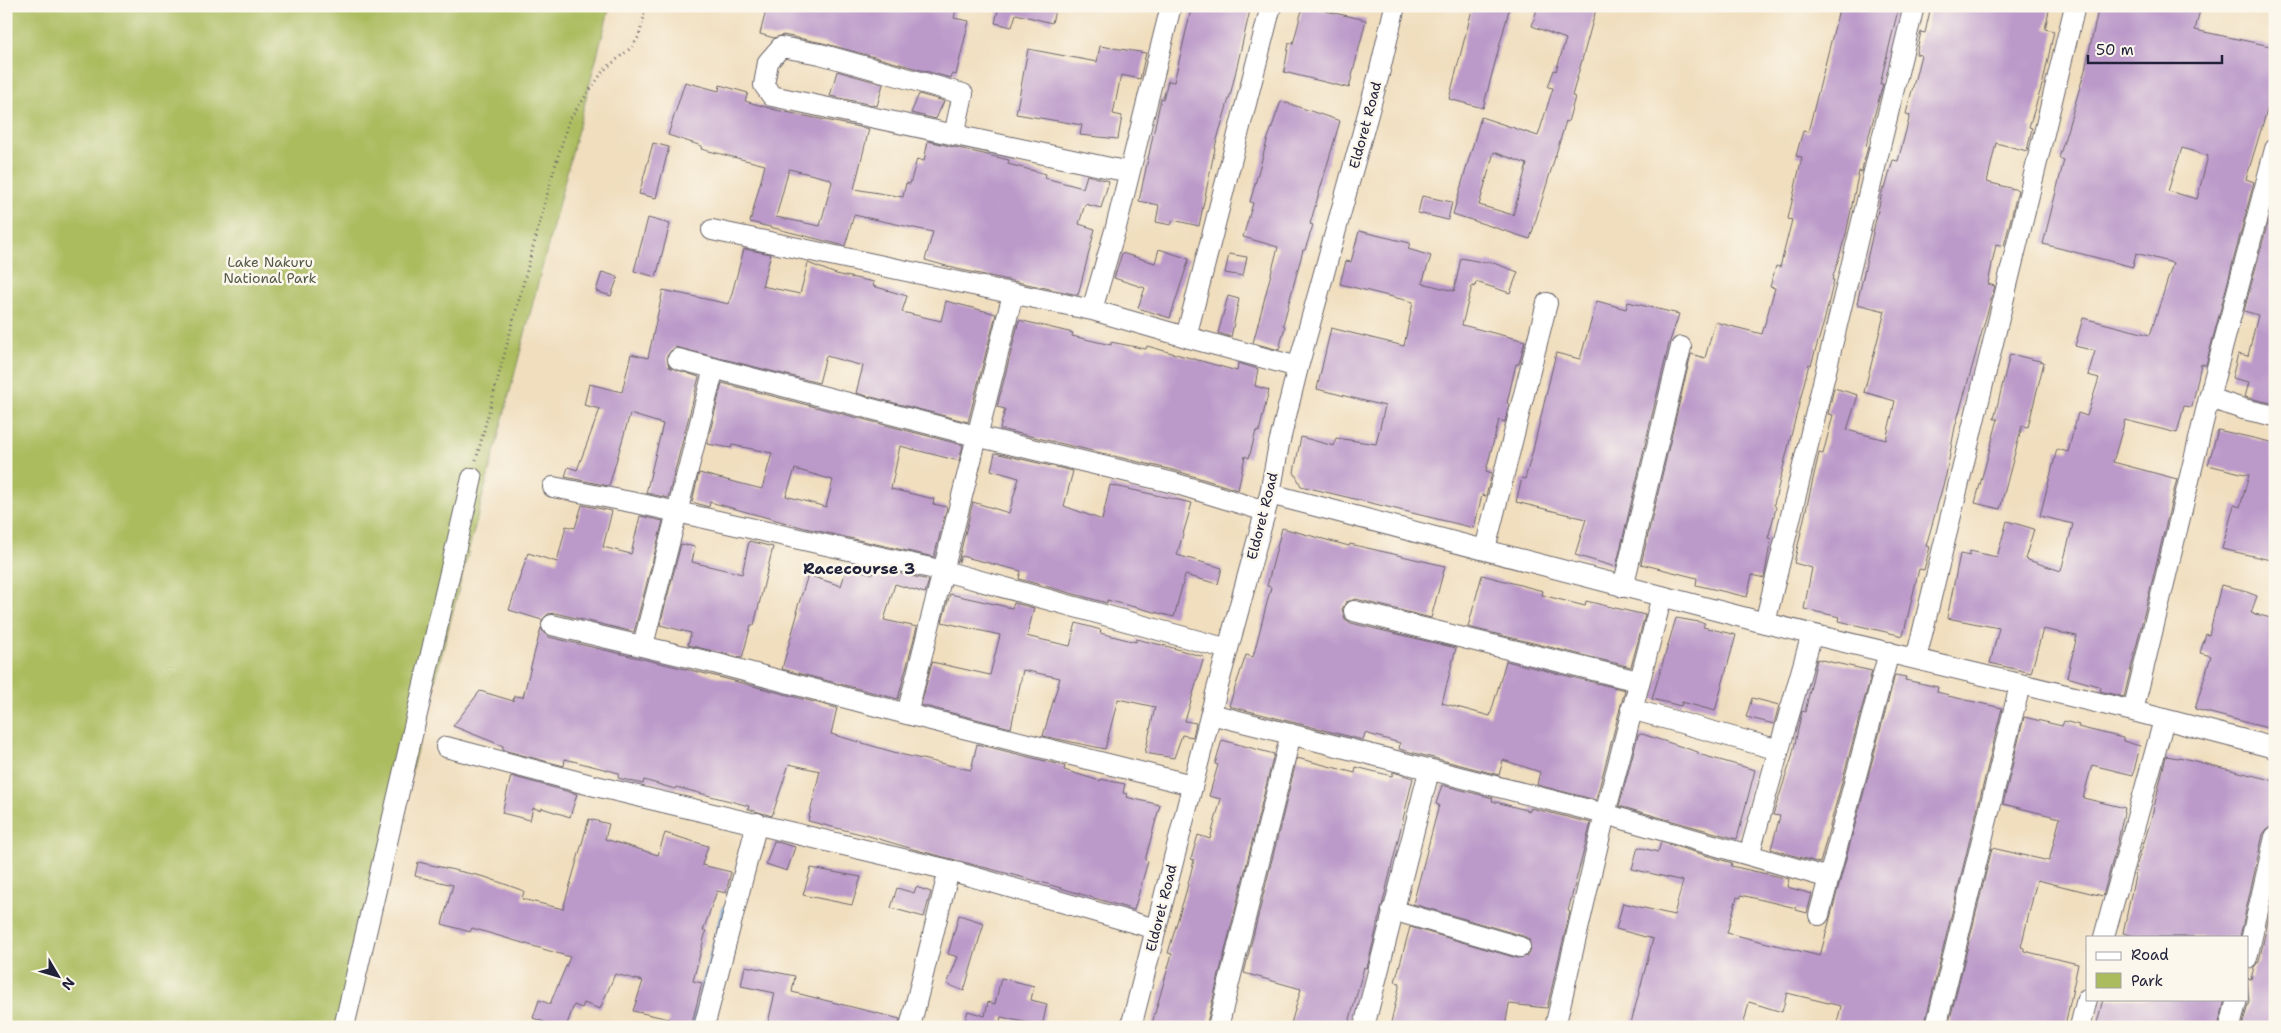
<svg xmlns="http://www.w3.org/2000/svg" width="2281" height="1033" font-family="'Shantell Sans',sans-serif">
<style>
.green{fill:#abbc5f;stroke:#666f4d}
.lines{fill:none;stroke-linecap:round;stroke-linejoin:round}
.stream{stroke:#689ed5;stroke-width:5.5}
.building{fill:#bb99c9;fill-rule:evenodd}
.street-casing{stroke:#6a6469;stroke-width:22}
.path{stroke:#6a6469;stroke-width:3;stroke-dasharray:1 4;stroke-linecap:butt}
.street{stroke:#fff;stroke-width:20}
.labels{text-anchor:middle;stroke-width:5;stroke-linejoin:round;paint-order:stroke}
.street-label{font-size:14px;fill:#22223b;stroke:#fbf7ec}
.park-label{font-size:14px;fill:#525848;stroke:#fbf7ec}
.quarter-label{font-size:16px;font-weight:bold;fill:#22223b;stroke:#fbf7ec}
</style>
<rect width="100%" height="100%" fill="#fbf7ec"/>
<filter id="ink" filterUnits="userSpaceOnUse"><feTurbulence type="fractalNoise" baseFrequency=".02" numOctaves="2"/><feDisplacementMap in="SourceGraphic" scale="10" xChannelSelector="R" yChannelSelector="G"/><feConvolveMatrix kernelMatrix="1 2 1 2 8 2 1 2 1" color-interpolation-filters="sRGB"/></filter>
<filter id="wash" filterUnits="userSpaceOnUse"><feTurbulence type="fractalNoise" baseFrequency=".0096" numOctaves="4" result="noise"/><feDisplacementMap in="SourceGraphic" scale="20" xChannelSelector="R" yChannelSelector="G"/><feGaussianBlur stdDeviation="1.12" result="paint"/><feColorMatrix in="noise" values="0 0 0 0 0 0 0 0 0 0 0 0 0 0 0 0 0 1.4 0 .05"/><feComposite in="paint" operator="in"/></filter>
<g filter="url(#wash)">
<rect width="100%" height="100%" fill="#f0debe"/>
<!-- green -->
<path class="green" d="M6 6H610L345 1027H6Z"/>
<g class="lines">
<!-- stream -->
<path class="stream" d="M693 1027 724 909"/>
</g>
<g id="blocks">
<!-- building -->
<path class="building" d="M767 6H942L956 10 954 18 969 21 956 75 952 74 951 78 823 43 783 35 774 38 760 34Z
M999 6H1056L1052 23 1016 14 1012 27 995 23Z
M1192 6H1251L1231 92 1216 143 1199 226 1173 220 1171 225 1156 222 1159 205 1139 201 1161 98 1163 99 1168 81 1174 82Z
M1303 6 1366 20 1349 88 1284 72 1289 43 1293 44Z
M1473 6H1510L1483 108 1449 99Z
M1538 6H1597L1572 96 1575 97 1568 122 1566 121 1530 239 1453 214 1481 117 1538 136 1553 88 1548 87 1554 70 1556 71 1566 39 1532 26ZM1494 152 1527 164 1513 215 1479 205Z
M1840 6H1899L1880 84H1883L1866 146 1868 147 1863 165 1862 172 1859 171 1846 234 1832 280H1834L1824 322 1811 365 1809 364 1774 504 1776 508 1768 538 1771 539 1764 578 1752 575 1747 597 1696 585 1697 578 1641 564 1691 354 1705 358 1715 322 1762 334 1775 288 1770 287 1776 266 1780 267 1792 220 1788 219 1802 157 1796 156 1803 131 1808 132Z
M1931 6H2050L2045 29 2054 31 2043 82 2029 127 2032 128 2027 151 1996 143 1987 182 2018 190 2004 246 1996 244 1988 284 1995 286 1955 427 1946 475 1926 546 1930 547 1924 570 1919 569 1903 636 1839 621 1840 617 1804 609 1812 568 1794 563 1819 453 1823 454 1833 415 1828 414 1834 388 1858 395 1847 430 1886 440 1895 401 1864 392 1885 311 1857 304 1883 188 1885 189 1893 160 1898 161 1910 115 1906 114 1921 55 1916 54 1921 32 1925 33Z
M2099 6H2201L2195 30 2275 47V84L2246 179 2254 182 2206 365 2201 364 2192 407 2184 406 2177 433 2125 420 2113 462 2177 479 2124 697 2100 691 2101 687 2067 677 2077 636 2043 629 2031 673 1990 663 1999 628 1947 618 1960 554 1970 556V551L1997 557 2007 521 2034 529 2025 559 2061 571 2073 524 2040 516 2057 449 2068 452 2078 413 2087 416 2099 378 2088 375 2095 351 2075 346 2083 318 2150 335 2173 263 2136 253 2133 267 2043 244 2064 160 2059 158 2085 70ZM2182 148 2208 156 2197 199 2168 191Z
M1100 46 1146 53 1140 79 1121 75 1113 114 1122 116 1118 139 1080 135 1082 125 1016 114 1028 49 1097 62Z
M837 71 883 84 877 106 830 96Z
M685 82 719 91 720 85 748 93 745 101 776 110 869 129 854 189 903 197 906 183 910 184 917 159 924 161 928 141 1009 160 1008 164 1046 174 1045 178 1083 188 1087 175 1109 181 1101 208 1085 204 1079 224 1095 229 1078 295 957 269 925 260 933 232 854 215 845 246 750 222 765 165 701 149 702 146 668 135ZM789 169 830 179 832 182 820 226 776 217Z
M919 94 944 101 936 119 911 113Z
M1281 101 1340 121 1310 224 1313 225 1305 250H1303L1283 325 1285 326 1279 350 1253 343 1278 247 1243 237 1253 203 1250 202 1267 141Z
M653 143 669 147 656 198 639 194Z
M1422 196 1452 202 1448 220 1418 213Z
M2275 196V404L2245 397 2249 382 2232 378 2238 354 2248 356 2258 315 2244 311Z
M648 218 670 224 656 277 634 271Z
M1359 231 1410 243 1408 249 1431 256 1422 283 1454 291 1461 258 1487 263 1488 261 1518 272 1510 293 1476 282 1475 287 1472 286 1462 325 1525 341 1519 364H1516L1507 403 1509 404 1505 422 1499 420 1486 471 1492 473 1486 496 1482 495 1474 528 1301 486 1294 472 1301 437 1334 446 1336 438 1376 444 1385 406 1317 389 1331 328 1404 346 1413 302 1340 284 1346 261 1351 262Z
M744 249 771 254 762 286 800 294 808 263 836 274 874 282 873 286 907 296 902 312 941 321 946 301 996 314 968 422 856 393 863 366 826 356 819 383 675 347 667 356 669 367 699 377 668 498 646 493 663 424 630 414 609 486 565 477 568 467 577 470 600 409 584 405 589 384 622 392 631 354 648 358 663 290 729 304Z
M1159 249 1189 259 1170 318 1138 308 1145 288 1114 278 1122 253 1155 263Z
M1229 254 1247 257 1243 276 1225 273Z
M602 272 618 277 611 296 596 291Z
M1228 296 1239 299 1231 337 1218 333Z
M1597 301 1626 309 1628 302 1679 314 1669 344 1616 567 1575 555 1586 519 1516 502 1522 478 1525 479 1533 450 1556 353 1580 359Z
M1019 320 1073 333 1072 336 1111 345V342L1146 349 1147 346 1237 371 1238 363 1258 369 1255 386 1269 390 1259 432 1256 431 1249 458 1245 456 1238 490 1177 471 1000 429 1005 409 997 407Z
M2010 354 2044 362 2028 427 2022 426 2000 509 1975 503 1998 419H1994Z
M722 383 963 445 959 461 900 446 891 489 934 499 933 504 947 507 934 557 805 528 710 502 709 507 692 502 699 473 762 489 772 453 732 445 731 448 707 444ZM795 469 833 480 826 507 786 496Z
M2218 430 2275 443V561L2222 549 2234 505 2240 507 2249 475 2208 465Z
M995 453 1073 471 1064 506 1102 520 1110 485 1192 503 1177 555 1222 568 1218 584 1185 575 1174 617 1107 600V603L1019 579 1021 571 961 556 959 562H958L973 502 1009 513 1019 478 991 470Z
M582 505 612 511 603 547 631 554 640 516 663 521 634 632 555 613 548 614 542 620 509 610 528 553 557 562 566 526 575 528Z
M1282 528 1349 546 1350 544 1445 566 1431 618 1356 599 1346 602 1342 609 1345 619 1351 623 1456 648 1442 703 1490 716 1506 661 1625 690 1596 800 1537 785 1540 772 1503 760 1499 775 1399 749 1400 743 1365 733 1363 740 1229 706 1246 655 1253 657 1271 587 1267 586Z
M749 541 773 547 754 625H751L742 658 688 645 691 633 660 625 681 544 695 547 692 562 742 574Z
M847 567 873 574 875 568 929 580 925 593 895 584 884 620 917 627 898 699 782 669 798 612H796L808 575 841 586Z
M1482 575 1543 591 1542 595 1585 606 1586 601 1645 615 1631 667 1468 627Z
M2221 585 2239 589 2257 596 2251 613 2275 619V730L2195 709 2211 656 2200 653 2206 634 2209 635Z
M950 594 1012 608 1014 603 1034 608 1027 636 1030 637 1070 646 1076 623 1101 630 1100 633 1136 642V639L1166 646 1204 657 1185 721 1196 723 1193 737 1182 735 1174 758 1145 753 1155 707 1118 699 1105 749 1043 736 1060 678 1023 670 1011 728 921 705 932 662 990 675 1000 635 942 622Z
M1676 618 1705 623 1703 627 1736 635 1715 711 1682 702 1681 706 1652 699Z
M541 628 544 633 549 637 715 676 837 708 831 734 904 755 971 770 977 744 1065 766 1064 770 1100 781V779L1125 784 1123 793 1127 794 1126 797 1160 805 1145 860 1148 861 1134 910 1044 883 913 849 869 836 808 821 820 771 789 764 772 816 748 809 749 806 676 787 675 789 644 780 643 784 618 778 619 773 565 759 564 766 503 750V746L453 726 480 691 513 701 514 696 523 697Z
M1817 659 1872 671 1820 863 1771 849 1780 816 1773 815 1792 757 1802 711 1805 712Z
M1895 675 1906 677 1905 680 1938 687 1937 692 1949 695 1948 696 2002 708 1924 1027H1836L1841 1006 1787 993 1782 1012 1749 1002 1743 1027H1630L1653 939 1616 929 1623 903 1674 915 1683 881 1632 869 1638 847 1658 852 1661 842 1732 863 1731 866 1789 879 1787 887 1812 894 1807 913 1796 910V908L1741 895V898L1737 897 1727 933 1820 956Z
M1752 698 1779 705 1774 724 1746 717Z
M2024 717 2062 726 2064 721 2079 725 2078 727 2123 738V741L2140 746 2133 775 2092 765 2083 798 2125 808 2118 841 2103 896 2037 880 2021 947 2024 948V951L2078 964 2065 1027H1948L1992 848 2049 861 2060 818 2003 804Z
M1642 734 1698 752V754L1755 770 1737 839 1619 806 1638 735Z
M1222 740 1274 754 1206 1027H1151L1172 954 1168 953 1186 892 1194 860 1191 859 1198 835 1210 839 1221 799 1209 796 1218 765 1215 764Z
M2166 756 2178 758 2179 757 2275 781V825L2267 829 2263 834 2240 937H2137L2123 933 2136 871 2135 870 2151 820Z
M1297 758 1355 773 1356 767 1392 776 1393 772 1413 778 1367 968 1364 967 1348 1027H1290L1301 989 1244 973Z
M511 776 577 794 570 817 542 808 541 810 533 808 530 820 502 813Z
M1442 785 1493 798 1492 801 1530 811 1531 808 1591 823 1568 911 1570 912 1547 1008 1509 1004 1505 1027H1390L1400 983 1395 982 1410 927 1517 958 1528 956 1531 950 1529 939 1523 936 1413 904 1439 805 1436 804Z
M589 819 609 824 605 839 658 855 665 833 708 846 702 865 731 872 726 893 717 891 703 931H706L693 981 702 983 691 1027H667L669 1019 633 1011 643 981 615 974 600 1009 584 1003 582 1008 574 1005 566 1027H558L533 1018 539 1000 550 1004 570 957 472 928 470 932 442 924 453 885 415 876 418 862 485 877 524 891 522 899 563 909Z
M774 841 795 847 787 871 766 864Z
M811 868 861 877 852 905 803 895Z
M916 887 931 892 924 917 891 908 897 888 914 893Z
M2275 891V1027H2242L2249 1001 2247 978 2251 979 2254 967 2259 961Z
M959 915 984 923 964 991 947 984 958 957 948 954Z
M745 966 795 976 792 992 900 1019 898 1027H767L775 993 741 986Z
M1001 978 1034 986 1031 1000 1047 1004 1042 1026 1001 1017 1000 1021 1008 1024V1027H963L968 1011 985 1016 988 1002 995 1004Z
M2103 999H2223L2225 1000 2218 1027H2096Z"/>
</g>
</g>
<g filter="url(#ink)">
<use href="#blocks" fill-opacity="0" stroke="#6a6469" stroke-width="1"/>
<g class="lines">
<defs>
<path id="street" d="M1271 6 1186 337 1298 367
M954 135 963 94 820 54 781 47 768 62 764 85 772 96 1129 172
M712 230 1092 310 1186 337
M1092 310 1116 227 1171 6
M678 359 976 436 1174 483 1265 511
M2209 398 2243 409 2275 416
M553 487 641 504 944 571 1228 649
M1270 494 1765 623 2133 711 2275 748
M1485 549 1547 303
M1623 587 1681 347
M1354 611 1638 681
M1765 623 1914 6
M552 625 718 664 907 714 1192 785
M643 645 714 368
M1916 659 2075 6
M1631 709 1779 750
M2133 711 2209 398 2275 149
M907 714 1013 294
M1211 714 1605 814 1829 878
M446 747 587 784 949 870
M1749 855 1812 634
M1392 910 1520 947
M1819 915 1889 652
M2104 937 2164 720
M2247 958 2275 837
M344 1027 472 478
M704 1027 757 823
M910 1027 949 870 1156 929
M1131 1027 1216 693 1270 494 1279 444 1298 367 1379 74 1395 6
M1218 1027 1291 734
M1364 1027 1429 771
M1555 1027 1605 814 1662 596
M1936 1027 2020 685
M2080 1027 2087 999
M2230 1027 2237 999"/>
</defs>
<!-- street casing -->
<use href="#street" class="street-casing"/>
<!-- path -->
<path class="path" d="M6 13 20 6
M476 460 553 173 569 120 604 70 632 47 639 36 647 6"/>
<!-- street -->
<use href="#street" class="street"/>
</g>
</g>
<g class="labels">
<!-- street labels -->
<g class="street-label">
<text transform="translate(1365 125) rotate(-75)" y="5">Eldoret Road</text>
<text transform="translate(1262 516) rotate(-76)" y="5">Eldoret Road</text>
<text transform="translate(1161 908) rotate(-76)" y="5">Eldoret Road</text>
</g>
<!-- park labels -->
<g class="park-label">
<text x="270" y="267">Lake Nakuru<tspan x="270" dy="16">National Park</tspan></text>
</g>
<!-- quarter labels -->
<g class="quarter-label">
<text x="859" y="574">Racecourse 3</text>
</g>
</g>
<!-- margin -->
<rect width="2281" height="1033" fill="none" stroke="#fbf7ec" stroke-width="25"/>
<!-- legend -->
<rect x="2086" y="936" width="162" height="65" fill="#fbf7ec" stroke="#a4a2a5"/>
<rect x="2096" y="952" width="25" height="8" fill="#ffffff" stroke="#a4a2a5"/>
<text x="2131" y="960" font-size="15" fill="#22223b">Road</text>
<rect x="2096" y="973" width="25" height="15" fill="#abbc5f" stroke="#a4a2a5"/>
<text x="2131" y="986" font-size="15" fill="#22223b">Park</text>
<!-- north arrow -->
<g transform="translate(58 976) rotate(128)" stroke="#fbf7ec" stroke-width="4" paint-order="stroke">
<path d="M0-4L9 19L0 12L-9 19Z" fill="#22223b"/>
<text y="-8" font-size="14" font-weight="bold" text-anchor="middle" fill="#22223b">N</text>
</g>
<!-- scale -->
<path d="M2088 55v8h134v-8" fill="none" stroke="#22223b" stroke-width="2.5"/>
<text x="2096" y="55" font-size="15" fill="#22223b" stroke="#fbf7ec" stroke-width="4" paint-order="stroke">50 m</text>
</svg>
